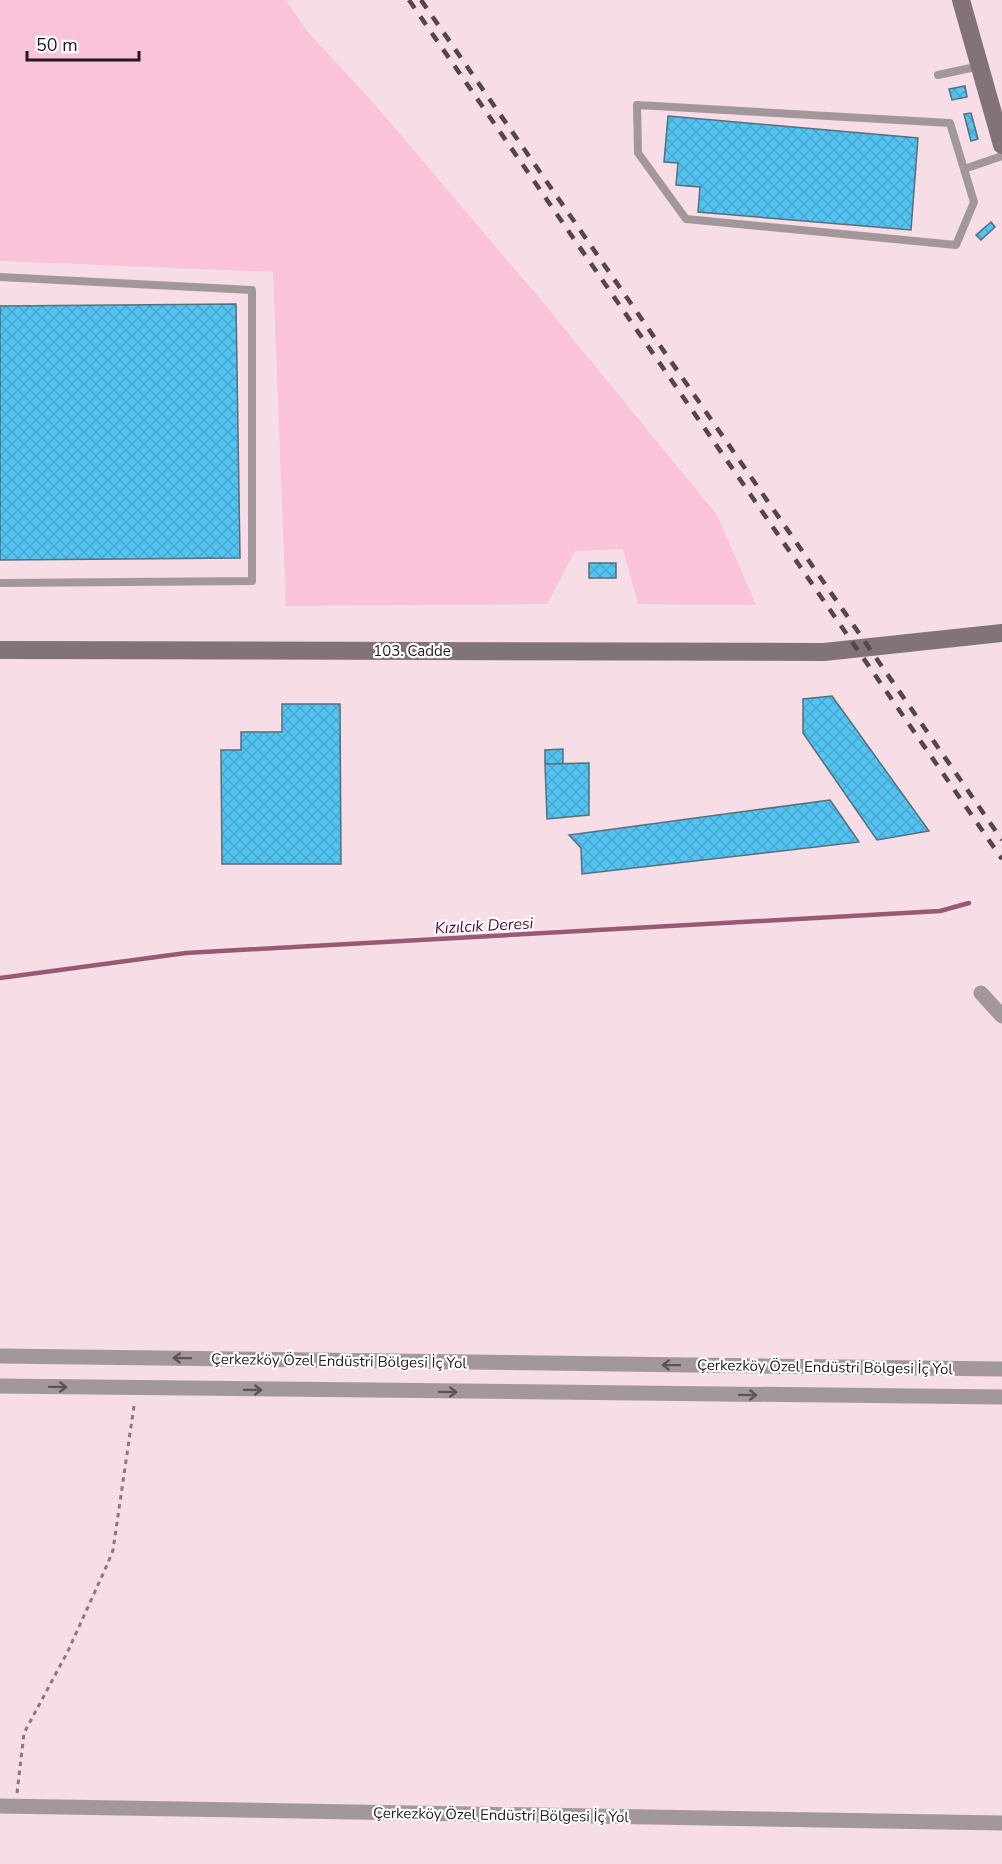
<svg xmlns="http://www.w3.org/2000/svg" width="1002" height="1864" font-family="'Nunito Sans',sans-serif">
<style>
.green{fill:#fac3d9}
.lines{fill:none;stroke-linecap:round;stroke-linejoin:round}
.stream{stroke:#995975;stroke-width:4.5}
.building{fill:url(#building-cross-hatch);stroke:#586e78;stroke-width:1.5}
.path{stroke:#8a797f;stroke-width:3;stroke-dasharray:4.5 4.5;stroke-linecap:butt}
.lane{stroke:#a2989c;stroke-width:8}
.street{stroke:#a2989c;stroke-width:15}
.secondary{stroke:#827379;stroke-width:18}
.rail{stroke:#53474b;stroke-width:4.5;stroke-dasharray:10 10;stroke-linecap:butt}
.oneway{stroke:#5c5356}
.labels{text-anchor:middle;stroke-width:4.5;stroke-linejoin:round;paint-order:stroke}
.street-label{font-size:15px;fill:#231a1d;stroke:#fff}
.water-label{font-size:16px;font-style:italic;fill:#5b0a38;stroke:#fff}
</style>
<defs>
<pattern id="building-cross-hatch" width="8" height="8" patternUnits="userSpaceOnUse" patternTransform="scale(1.5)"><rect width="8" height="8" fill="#53c3f1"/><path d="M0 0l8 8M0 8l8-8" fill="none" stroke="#48a7ce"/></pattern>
</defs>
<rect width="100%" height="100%" fill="#f6dde6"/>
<!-- green -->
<path class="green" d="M0 0H286L307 31 376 106 541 300 717 515 756 605 638 604 623 549 575 551 547 604 286 606 273 272 0 261Z"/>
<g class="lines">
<!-- stream -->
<path class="stream" d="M0 978 186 953 940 911 969 903"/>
</g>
<!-- building -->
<path class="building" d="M965 86 967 97 952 100 949 89Z
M971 113 978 139 971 141 964 114Z
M668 116 918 138 911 230 698 212 700 187 676 185 678 163 664 162Z
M991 222 995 227 981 240 976 235Z
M236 304 240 558 0 560V306Z
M589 563H616V578H589Z
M832 696 929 831 877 840 803 733V699Z
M282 704H340L341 864H222L221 750H241V732H282Z
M563 749V764H545V750Z
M589 763V815L547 819 545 764Z
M830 800 859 842 582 874 581 848 569 835Z"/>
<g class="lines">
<!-- path -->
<path class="path" d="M17 1793 24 1733 68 1651 107 1565 113 1550 134 1406"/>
<!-- lane -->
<path class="lane" d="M938 75 980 66
M637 105 950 123 974 202 956 245 686 219 638 153Z
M964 169 1002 156
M0 277 252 290V581L0 583"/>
<!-- street -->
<path class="street" d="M981 993 1002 1016
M0 1356 1002 1369
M0 1386 1002 1397
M0 1806 1002 1823"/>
<!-- secondary -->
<path class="secondary" d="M961 0 1002 145
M0 650 824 652 1002 633"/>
<!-- rail -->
<path class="rail" d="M409 0 1002 859
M421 0 1002 840"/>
</g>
<!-- one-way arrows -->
<defs><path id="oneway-shaft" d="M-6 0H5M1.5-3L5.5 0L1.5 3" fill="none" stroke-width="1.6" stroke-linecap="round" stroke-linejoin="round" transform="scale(1.5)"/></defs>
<g class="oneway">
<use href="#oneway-shaft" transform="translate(182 1358) rotate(-179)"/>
<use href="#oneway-shaft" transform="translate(671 1365) rotate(-179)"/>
<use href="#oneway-shaft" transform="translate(58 1387) rotate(1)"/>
<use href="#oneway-shaft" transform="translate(253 1390) rotate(1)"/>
<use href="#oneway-shaft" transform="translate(448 1392) rotate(1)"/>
<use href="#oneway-shaft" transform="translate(748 1395) rotate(1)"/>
</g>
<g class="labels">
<!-- street labels -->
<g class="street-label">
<text x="412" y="656">103. Cadde</text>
<text transform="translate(339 1361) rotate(1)" y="5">Çerkezköy Özel Endüstri Bölgesi İç Yol</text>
<text transform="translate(825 1367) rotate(1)" y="5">Çerkezköy Özel Endüstri Bölgesi İç Yol</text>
<text transform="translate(501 1815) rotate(1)" y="5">Çerkezköy Özel Endüstri Bölgesi İç Yol</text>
</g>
<!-- water labels -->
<g class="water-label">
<text transform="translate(484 925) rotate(-3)" y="6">Kızılcık Deresi</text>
</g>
</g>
<!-- scale -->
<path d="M27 51v9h112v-9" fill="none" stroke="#231a1d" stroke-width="3"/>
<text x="36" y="51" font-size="18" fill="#231a1d" stroke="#ffffff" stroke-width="4.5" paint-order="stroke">50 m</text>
</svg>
